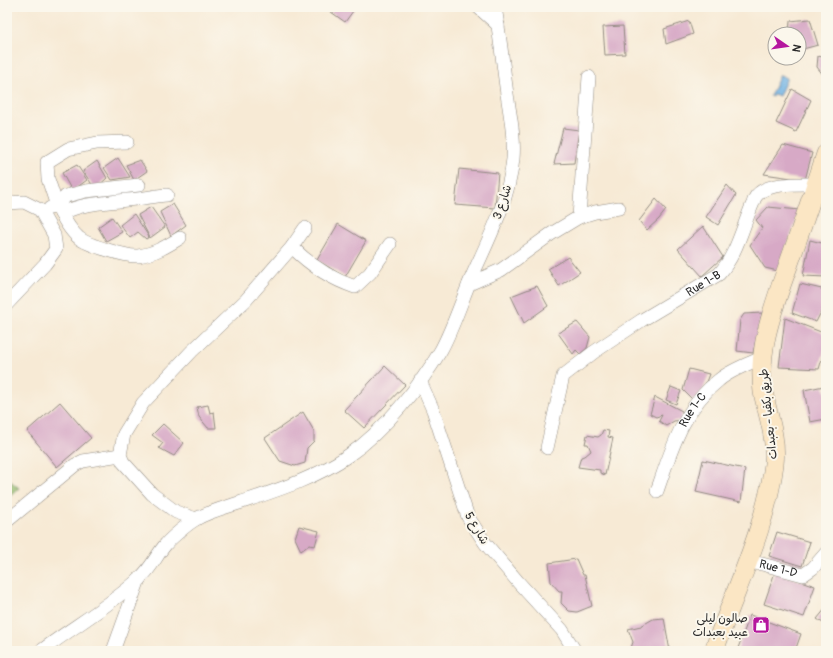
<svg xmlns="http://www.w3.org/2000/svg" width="833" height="658" font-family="Pangolin,'Playpen Sans Arabic',sans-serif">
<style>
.forest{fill:#8fb66b;stroke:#5d704b}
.water{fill:#6eb1e3;stroke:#4c6e87}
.building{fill:#d7a9c6}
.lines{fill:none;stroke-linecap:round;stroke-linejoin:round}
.minor-casing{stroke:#918a80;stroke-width:14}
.secondary-casing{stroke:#918a80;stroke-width:20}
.minor{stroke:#fff;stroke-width:13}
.secondary{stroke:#fbe6c4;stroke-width:19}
.labels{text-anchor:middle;stroke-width:4;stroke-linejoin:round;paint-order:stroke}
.street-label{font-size:12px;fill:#2b2b2b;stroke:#fbf7ec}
.poi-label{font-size:12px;fill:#2b2b2b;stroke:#fbf7ec;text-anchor:end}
</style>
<rect width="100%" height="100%" fill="#fbf7ec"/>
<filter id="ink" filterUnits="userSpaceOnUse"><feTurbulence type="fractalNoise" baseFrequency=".025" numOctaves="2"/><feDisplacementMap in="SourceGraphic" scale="8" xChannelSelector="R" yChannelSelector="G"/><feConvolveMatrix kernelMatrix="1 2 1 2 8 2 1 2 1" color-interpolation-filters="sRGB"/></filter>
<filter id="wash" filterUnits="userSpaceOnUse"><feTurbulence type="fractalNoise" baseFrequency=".012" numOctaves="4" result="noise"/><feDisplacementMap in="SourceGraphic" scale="16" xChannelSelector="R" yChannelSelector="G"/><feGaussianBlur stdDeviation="0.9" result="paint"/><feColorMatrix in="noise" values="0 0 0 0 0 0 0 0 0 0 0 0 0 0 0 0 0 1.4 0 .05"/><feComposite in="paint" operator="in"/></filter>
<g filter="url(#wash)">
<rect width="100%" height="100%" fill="#f7ead5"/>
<!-- forest -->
<path class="forest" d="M7 478 19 488 7 499Z"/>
<!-- water -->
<path class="water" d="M780 75 787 78 779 96 774 94 772 97 770 96Z"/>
<g id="blocks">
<!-- building -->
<path class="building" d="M324 7H356L345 22Z
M810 19 818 45 799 50V34H789L790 21Z
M689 21 693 34 666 44 664 29Z
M623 26 625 54 605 55 603 27Z
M818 56 826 58V76H824L817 67Z
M792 89 811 100 796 132 776 123Z
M563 128 579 130 574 163 554 164Z
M783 145 812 153 805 180 764 174Z
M118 158 130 177 112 180 104 168Z
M140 160 147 171 134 180 126 165Z
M97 161 107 178 95 189 83 171Z
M77 165 87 180 72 191 62 173Z
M459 169 498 173 495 208 455 205Z
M727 185 736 195 718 225 706 217Z
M656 199 666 210 659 219 647 230 639 221Z
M173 204 186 225 171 236 160 212Z
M151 207 165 227 150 238 138 215Z
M768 207 800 210 778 271 765 268 750 245 762 228 756 220Z
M134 214 149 237 146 239 138 232 130 238 120 225Z
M112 217 122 232 106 241 98 227Z
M338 224 366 241 345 277 317 260Z
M703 226 723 257 702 276 678 249Z
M810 240 826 244V277L803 276Z
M568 257 580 272 559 286 548 269Z
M800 284 826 290V302L816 322 792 313Z
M537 286 548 306 524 323 511 296Z
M762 313 753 353 737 351 740 320 744 314Z
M785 318 826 334V345L819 369 779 367Z
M577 322 590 337 587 348 580 354 576 350 573 354 558 333Z
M385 366 405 385 364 428 344 410Z
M689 369 709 374 703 390 693 400 683 390Z
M824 386 826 394V419L810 422 804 390Z
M671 387 681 391 676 404 666 400Z
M655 397 682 411V420L674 421 666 426 659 421 662 415 656 417 650 414Z
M60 402 91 438 57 467 27 431Z
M208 405 210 413 214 412 216 428H208L199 417 197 407Z
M303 412 314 431V441L307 448 305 463 295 466 280 461 265 438Z
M163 424 184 443 174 456 159 448 163 443 152 435Z
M603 430 609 431 608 437 613 438 605 475 600 473V470L578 467 581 457 585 456 591 451 588 444H585L587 435 598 437 601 435Z
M703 460 745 469 741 502 696 492Z
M299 526 319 531 315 546 309 545 301 551 295 538Z
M777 532 810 542 802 566 769 556Z
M576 559 583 575H585L592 606 577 612 569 611 561 603 562 591H559L551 582 549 563Z
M775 572 815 586 804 617 764 604Z
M826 608V625L817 619Z
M750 615 801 634 795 651H737Z
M664 618 670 651H630L633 642 628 629 641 626 653 619Z"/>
</g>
</g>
<g filter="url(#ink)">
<use href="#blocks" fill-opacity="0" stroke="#918a80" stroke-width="1"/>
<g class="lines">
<defs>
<g id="minor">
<path d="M478 7 498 25"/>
<path d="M139 185 86 191 66 196 57 206C63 217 69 230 79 238 87 245 128 257 138 256 154 254 167 246 180 238"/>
<path d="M7 203 24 202 40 210 54 235 56 249 45 264 7 304"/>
<path d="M50 208 57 206 48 179 47 162 68 149 97 143 127 142"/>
<path d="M61 214C82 203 104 203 127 200 141 199 154 196 167 195"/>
<path d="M579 217 589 77"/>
<path d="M292 247C309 264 331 279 355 287L370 273 390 244"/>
<path d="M469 284 501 270 551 234 579 217 595 212 619 208"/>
<path d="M420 381 433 410 468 517 485 543 519 583 562 630 575 651"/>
<path id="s1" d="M547 448 563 376 594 352 642 320 719 274C737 254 742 228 753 203 754 200 755 197 757 195 768 182 801 184 817 184L822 181"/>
<path id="s2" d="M657 491C671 451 683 408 719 380 731 370 748 364 762 358"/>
<path d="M196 519 176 512 152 494 123 462 120 455 124 434 143 403 192 351 246 300 292 247 305 228"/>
<path d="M7 521 75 465 83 461 120 455"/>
<path id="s3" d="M746 562 762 564 803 575 813 568 826 553"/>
<path d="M41 651C74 626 110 606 140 578 151 569 157 554 166 544 172 537 189 523 196 519 210 511 227 507 242 502 278 490 318 477 349 455 384 431 420 386 441 350 454 326 462 299 473 274 490 237 509 199 513 159 515 137 510 115 507 94 503 65 500 36 495 7"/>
<path d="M113 651 139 579"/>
</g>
<path id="secondary" d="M714 651C735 589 766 529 774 464 777 439 768 416 763 392 761 376 762 357 765 341 770 315 779 291 788 266 801 229 814 192 826 154"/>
</defs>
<!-- minor casing -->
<use href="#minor" class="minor-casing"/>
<!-- secondary casing -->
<use href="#secondary" class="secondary-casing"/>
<!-- minor -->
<use href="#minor" class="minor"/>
<!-- secondary -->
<use href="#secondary" class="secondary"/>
</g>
</g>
<!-- icons -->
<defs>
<symbol id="shop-square" viewBox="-11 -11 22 22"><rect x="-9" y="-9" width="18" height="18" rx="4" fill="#b5179e" stroke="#fbf7ec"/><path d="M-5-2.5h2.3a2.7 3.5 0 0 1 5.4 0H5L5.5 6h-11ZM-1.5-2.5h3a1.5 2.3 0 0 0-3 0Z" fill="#fff"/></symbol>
</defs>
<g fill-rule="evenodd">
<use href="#shop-square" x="751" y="615" width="20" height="20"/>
</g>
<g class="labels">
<!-- street labels -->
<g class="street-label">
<text transform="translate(502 202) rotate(-72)" y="4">شارع 3</text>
<text dy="4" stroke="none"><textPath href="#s1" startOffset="242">Rue 1-B</textPath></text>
<text dy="4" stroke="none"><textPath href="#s2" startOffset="89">Rue 1-C</textPath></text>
<text transform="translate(768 414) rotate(-96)" y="4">طريق بكفيا - بعبدات</text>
<text transform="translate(477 528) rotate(59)" y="4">شارع 5</text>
<text dy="4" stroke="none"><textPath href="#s3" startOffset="33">Rue 1-D</textPath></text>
</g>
<!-- poi labels -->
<g class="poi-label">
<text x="748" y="622">صالون ليلى<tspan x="748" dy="14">عبيد بعبدات</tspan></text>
</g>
</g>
<!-- margin -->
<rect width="833" height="658" fill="none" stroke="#fbf7ec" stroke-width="24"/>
<!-- north arrow -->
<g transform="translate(787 46) rotate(103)"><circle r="19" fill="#fbf7ec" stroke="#a8a59f"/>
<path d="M0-3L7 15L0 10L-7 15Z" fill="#b5179e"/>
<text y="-6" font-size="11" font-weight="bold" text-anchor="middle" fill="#2b2b2b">N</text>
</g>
</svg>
